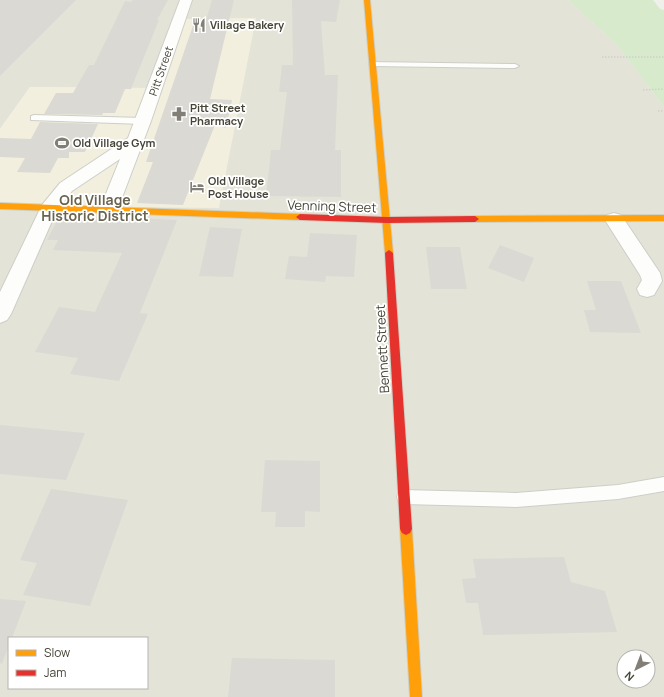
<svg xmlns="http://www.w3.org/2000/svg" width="664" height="697" font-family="Manrope,sans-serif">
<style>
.residential{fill:#e4e3d8;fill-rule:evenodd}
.commercial{fill:#f2efde}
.green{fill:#d7eacc}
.building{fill:#dad9d3}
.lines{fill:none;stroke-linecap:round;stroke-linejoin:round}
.lane-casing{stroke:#cecec8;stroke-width:2}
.street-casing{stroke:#cecec8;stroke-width:2}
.slow-casing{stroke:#d0d0c4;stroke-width:2}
.jam-casing{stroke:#d0d0c4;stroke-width:2}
.path{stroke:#d1d0cb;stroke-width:1.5;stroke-dasharray:1.5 1.5;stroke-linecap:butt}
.lane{fill:#fdfdfc;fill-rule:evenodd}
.street{fill:#fdfdfc;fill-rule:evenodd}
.slow{fill:#ff9f0a;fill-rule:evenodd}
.jam{fill:#e5322d;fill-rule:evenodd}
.labels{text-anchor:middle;stroke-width:3.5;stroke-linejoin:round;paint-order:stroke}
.far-poi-label{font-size:11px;font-weight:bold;fill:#464437;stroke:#fff;text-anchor:start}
.far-street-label{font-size:11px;fill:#464437;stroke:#fff}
.street-label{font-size:13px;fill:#464437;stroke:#fff}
.neighbourhood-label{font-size:14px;font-weight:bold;fill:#69644e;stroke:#fff}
</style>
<rect width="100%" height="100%" fill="#f0f0eb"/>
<!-- residential -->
<path class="residential" d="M0 0H568L617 45 664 107V697H0V206L152 88 30 87 0 129ZM9 638H147V688H9ZM624 657H648V681H624Z"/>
<!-- commercial -->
<path class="commercial" d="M256 18 219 208 0 206V129L30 87 151 88 177 19Z"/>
<!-- green -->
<path class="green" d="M568 0H653L660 9 664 10V107L617 45Z"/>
<!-- building -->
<path class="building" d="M0 0H76L0 76Z
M133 0H168L157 20H159L131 89H125L115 113H103L102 115 44 114 56 93H73L89 65H94L125 1 130 2Z
M212 0H234L210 99 232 100 226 128 215 125 183 205 137 203 153 162H146L195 20H206Z
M292 0H340L336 22 321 21 325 75H338L335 150H341V197L266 196 271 150H280L287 92H279L282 65H293Z
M40 122 98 124 85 152H69V158H58L50 173 17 172 25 158 0 157V138L31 139Z
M131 218 177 220 140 313 148 314 119 381 70 374 78 358 35 352 59 307 95 312 122 253 53 250 58 240H47L58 219 130 221Z
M210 227 242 229 233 277 199 276Z
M310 233 357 235 354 277 326 276 325 282 285 279 289 256 307 257Z
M500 245 534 258 524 282 488 268Z
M426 247H460L467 289H431Z
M587 281H621L641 333 590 332 584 310H596Z
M0 425 85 433 66 480 0 474Z
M265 460 320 461V512L305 511V527H275L276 512H261Z
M51 489 128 500 90 606 23 595 37 563 20 560Z
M564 557 571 582 605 591 617 632 483 635 478 603H466L462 579 476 578 473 559Z
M0 599 26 601 12 638H9V645L2 664 0 663Z
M232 658 335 660V697H228Z"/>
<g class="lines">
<defs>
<path id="lane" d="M370 62 515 64 519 66 515 68 373 66 369 64Z
M34 115 143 118 147 121 143 124 31 120V116Z
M664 477V491L618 499 516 507 404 504 399 502 397 497 399 492 404 490 516 493 618 485Z"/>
<path id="street" d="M180 0H192L151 121 117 211 114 215 108 217 102 215 99 211 120 159 72 191 56 212 11 314 7 320 0 323V292L42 205 60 183 128 138Z
M614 213 621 215 660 273 662 281 654 295 647 297 640 295 637 289 642 280 640 275 605 220 607 215Z"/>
<path id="slow" d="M364 0H370L393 253 389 256 385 253Z
M0 203 300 214 304 217 300 220 0 209Z
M664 215V221L475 222 471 219 475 216Z
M406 523 410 525 412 529 422 697H410L400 529 402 525Z"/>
<path id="jam" d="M300 214 387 217 475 216 479 219 475 222 387 223 300 220 296 217Z
M389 250 393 253 412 529 410 533 406 535 402 533 400 529 385 253Z"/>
</defs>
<!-- lane casing -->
<use href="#lane" class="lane-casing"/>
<!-- street casing -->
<use href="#street" class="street-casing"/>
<!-- slow casing -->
<use href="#slow" class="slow-casing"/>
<!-- jam casing -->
<use href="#jam" class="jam-casing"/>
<!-- path -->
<path class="path" d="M602 57H664
M643 90 664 89
M658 111H664"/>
<!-- lane -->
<use href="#lane" class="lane"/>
<!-- street -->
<use href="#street" class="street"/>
<!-- slow -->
<use href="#slow" class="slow"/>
<!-- jam -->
<use href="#jam" class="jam"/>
</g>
<!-- icons -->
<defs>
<symbol id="restaurant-bare" viewBox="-9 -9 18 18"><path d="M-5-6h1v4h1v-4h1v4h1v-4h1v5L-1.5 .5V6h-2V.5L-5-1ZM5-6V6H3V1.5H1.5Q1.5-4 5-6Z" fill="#828076" stroke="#fff" stroke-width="2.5" paint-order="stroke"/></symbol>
<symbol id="pharmacy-bare" viewBox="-9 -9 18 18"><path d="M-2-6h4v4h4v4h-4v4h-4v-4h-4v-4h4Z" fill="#828076" stroke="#fff" stroke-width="2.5" paint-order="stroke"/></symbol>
<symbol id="stadium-bare" viewBox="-9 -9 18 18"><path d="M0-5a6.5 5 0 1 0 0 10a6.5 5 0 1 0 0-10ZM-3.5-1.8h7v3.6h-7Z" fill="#828076" stroke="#fff" stroke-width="2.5" paint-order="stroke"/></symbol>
<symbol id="hotel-bare" viewBox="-9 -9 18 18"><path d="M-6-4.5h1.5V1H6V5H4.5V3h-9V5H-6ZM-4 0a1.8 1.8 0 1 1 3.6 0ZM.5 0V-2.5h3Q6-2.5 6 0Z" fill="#828076" stroke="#fff" stroke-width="2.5" paint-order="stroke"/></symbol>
</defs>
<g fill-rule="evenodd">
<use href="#restaurant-bare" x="189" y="15" width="20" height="20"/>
<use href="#pharmacy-bare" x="169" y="104" width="20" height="20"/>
<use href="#stadium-bare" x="52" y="133" width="20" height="20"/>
<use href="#hotel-bare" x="187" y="177" width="20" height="20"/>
</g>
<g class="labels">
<!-- far-poi labels -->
<g class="far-poi-label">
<text x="210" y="29">Village Bakery</text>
<text x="190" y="112">Pitt Street<tspan x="190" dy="13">Pharmacy</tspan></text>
<text x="73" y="147">Old Village Gym</text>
<text x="208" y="185">Old Village<tspan x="208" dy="13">Post House</tspan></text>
</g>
<!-- far-street labels -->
<g class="far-street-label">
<text transform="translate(161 71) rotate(-71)" y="4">Pitt Street</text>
</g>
<!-- street labels -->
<g class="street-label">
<text transform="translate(332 206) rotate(2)" y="5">Venning Street</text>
<text transform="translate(382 349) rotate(-93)" y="5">Bennett Street</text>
</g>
<!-- neighbourhood labels -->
<g class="neighbourhood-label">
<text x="95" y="205">Old Village<tspan x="95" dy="16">Historic District</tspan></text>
</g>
</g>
<!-- legend -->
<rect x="8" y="637" width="140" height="52" fill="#ffffff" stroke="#b5b4af"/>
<rect x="16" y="650" width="20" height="6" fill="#ff9f0a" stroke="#b5b4af"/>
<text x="44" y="657" font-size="12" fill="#464437">Slow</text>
<rect x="16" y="670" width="20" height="6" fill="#e5322d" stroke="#b5b4af"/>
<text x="44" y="677" font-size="12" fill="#464437">Jam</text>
<!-- north arrow -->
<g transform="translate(636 669) rotate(222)"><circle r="19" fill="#ffffff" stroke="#b5b4af"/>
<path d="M0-3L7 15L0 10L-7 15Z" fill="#828076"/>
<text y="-6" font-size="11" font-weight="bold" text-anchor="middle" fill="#464437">N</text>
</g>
</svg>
